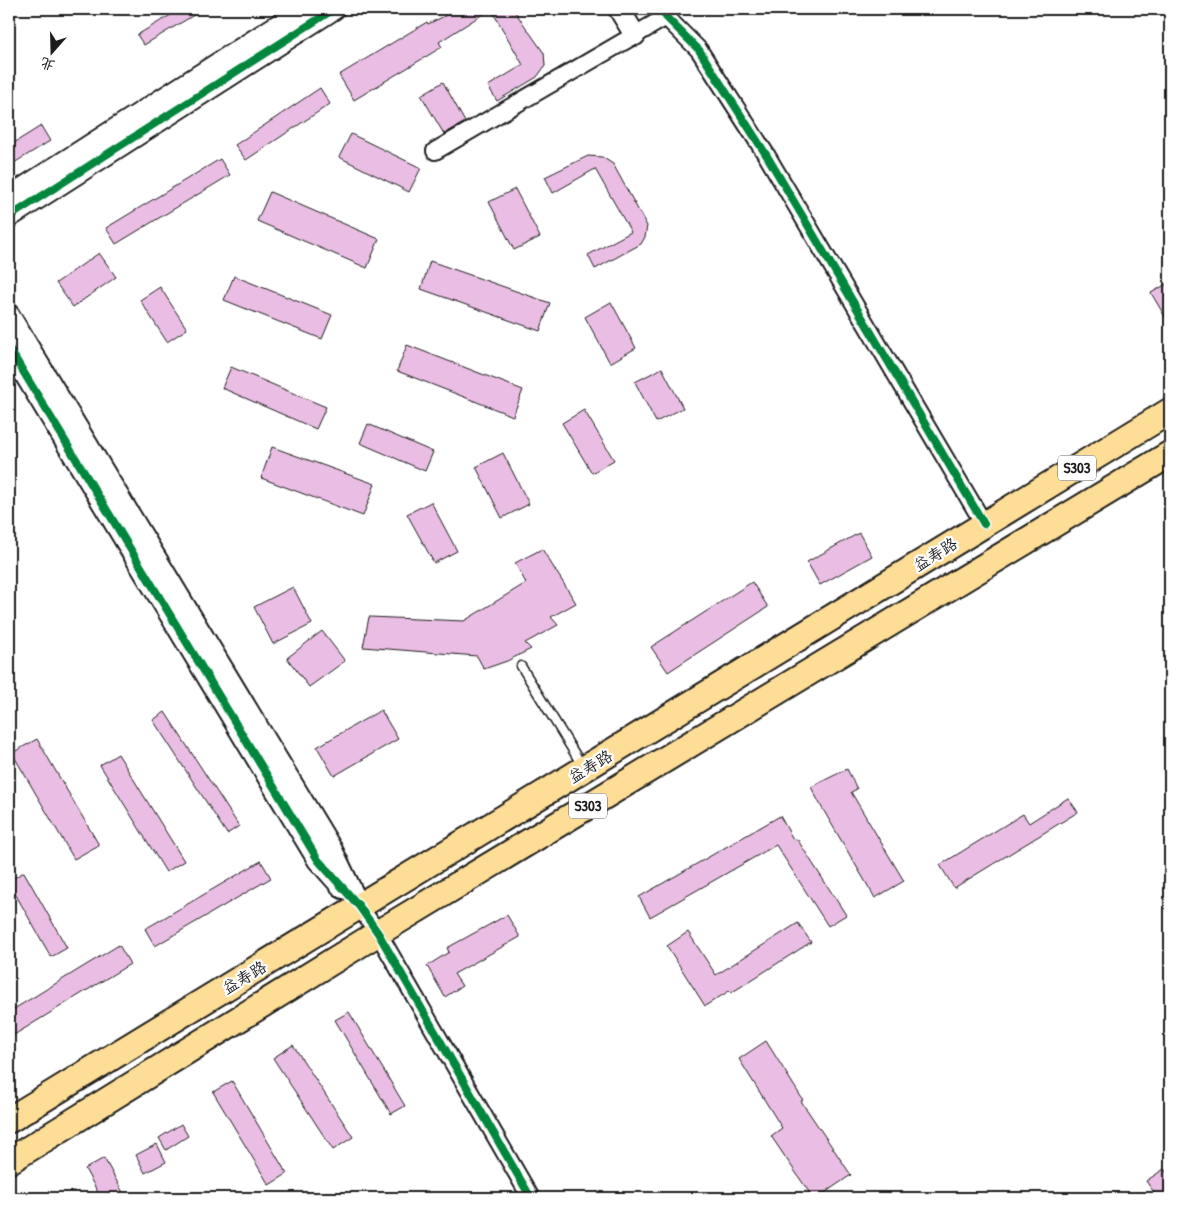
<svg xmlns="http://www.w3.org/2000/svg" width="1179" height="1207" font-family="'Patrick Hand','LXGW WenKai TC',sans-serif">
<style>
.building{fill:#eabee4;stroke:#1c1c1c}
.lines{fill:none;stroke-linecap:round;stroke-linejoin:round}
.service-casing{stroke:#1c1c1c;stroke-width:11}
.minor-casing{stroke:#1c1c1c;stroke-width:20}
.tertiary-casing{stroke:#1c1c1c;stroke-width:24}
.primary-casing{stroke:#1c1c1c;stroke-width:29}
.service{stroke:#fff;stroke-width:8}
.minor{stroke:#fff;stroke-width:16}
.tertiary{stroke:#fff;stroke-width:20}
.primary{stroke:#fedd96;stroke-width:25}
.cycleway-casing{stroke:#fff;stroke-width:11}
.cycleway{stroke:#00873e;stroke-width:8}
.labels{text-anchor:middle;stroke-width:4.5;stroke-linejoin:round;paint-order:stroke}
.shield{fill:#fff;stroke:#606060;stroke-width:1}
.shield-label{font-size:15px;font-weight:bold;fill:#1c1c1c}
.street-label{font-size:16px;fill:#1c1c1c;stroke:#fff}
</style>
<rect width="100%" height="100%" fill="#fff"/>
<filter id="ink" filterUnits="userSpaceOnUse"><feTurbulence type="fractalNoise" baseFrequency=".02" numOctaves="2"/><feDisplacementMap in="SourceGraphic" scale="10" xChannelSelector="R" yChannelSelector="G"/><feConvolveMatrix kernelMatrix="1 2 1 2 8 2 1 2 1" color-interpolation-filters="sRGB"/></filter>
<g filter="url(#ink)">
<!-- building -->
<path class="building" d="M171 9H204L144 45 137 35 174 13Z
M459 9H513L544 53 545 66 537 77 497 101 488 86 523 65 491 9 439 42 442 47 354 100 339 75 427 22 428 24Z
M443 82 465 122 444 134 421 95Z
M320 88 330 104 246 160 235 145Z
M41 126 50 141 9 166V146Z
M351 134 421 168 409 192 339 157Z
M588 156 602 157 613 164 647 226 645 237 641 244 595 269 588 255 631 232 595 169 553 193 545 177Z
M220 159 230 175 116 244 106 228Z
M515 189 540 237 514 250 489 202Z
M270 192 379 239 367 268 257 221Z
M99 253 116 277 73 307 56 283Z
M430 261 550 303 540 331 421 289Z
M234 276 332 315 322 339 224 300Z
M1170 282V325L1151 293Z
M160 287 187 329 167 342 140 300Z
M611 302 636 348 610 363 585 317Z
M407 345 523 390 513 416 397 371Z
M231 367 326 407 316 429 222 388Z
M662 368 683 408 656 422 635 382Z
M584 410 614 460 592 473 562 423Z
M368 424 433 452 425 471 360 443Z
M272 447 375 484 363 516 261 478Z
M503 453 529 504 502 518 476 467Z
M431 502 457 551 434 563 407 514Z
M859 533 872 556 820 585 807 562Z
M542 549 576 603 551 617 558 625 525 643 531 649 507 661 484 669 477 656 363 647 369 617 464 621 526 583 515 563Z
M752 582 768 607 668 672 651 647Z
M293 587 312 624 273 644 254 607Z
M322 631 345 661 309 687 287 658Z
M381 710 398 739 334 776 317 747Z
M165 712 239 826 227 834 153 720Z
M37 739 99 845 74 859 12 753Z
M118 754 184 861 166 872 100 765Z
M847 769 857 789 851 792 904 881 875 898 821 806 811 787Z
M1068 798 1078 812 954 888 940 865 1023 814 1029 823Z
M780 816 794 841 797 839 846 915 828 926 776 845 650 917 639 897Z
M261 861 271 878 155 946 145 929Z
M24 872 67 948 51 957 9 883V881Z
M507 915 520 937 454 974 462 986 445 997 427 966 449 952 447 948Z
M798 923 811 942 731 993 729 991 705 1006 667 946 688 932 716 975Z
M119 945 130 964 9 1038V1012Z
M349 1012 405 1106 391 1114 335 1020Z
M766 1041 803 1100 801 1101 851 1175 817 1198H813L771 1136 782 1128 739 1059Z
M293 1045 353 1137 333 1150 273 1058Z
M232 1081 287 1174 269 1185 213 1092Z
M181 1124 188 1136 166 1150 159 1138Z
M157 1144 166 1162 145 1173 136 1155Z
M104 1158 126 1198H101L85 1169Z
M1164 1169 1170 1177V1198H1158L1146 1181Z"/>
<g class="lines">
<defs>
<path id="service" d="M521 666 583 767"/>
<path id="minor" d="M435 151 666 17 699 50 767 156 984 524
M359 906 378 933 531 1198"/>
<path id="tertiary" d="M619 9 635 35
M661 9 666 17
M9 197 303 9
M9 217 334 9
M9 315 332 850 359 906
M9 348 318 860 343 888"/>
<path id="primary" d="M9 1120 1170 411
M9 1161 378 933 1170 454"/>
</defs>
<!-- service casing -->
<use href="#service" class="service-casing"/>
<!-- minor casing -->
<use href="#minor" class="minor-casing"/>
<!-- tertiary casing -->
<use href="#tertiary" class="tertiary-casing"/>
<!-- primary casing -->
<use href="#primary" class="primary-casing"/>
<!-- service -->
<use href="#service" class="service"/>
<!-- minor -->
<use href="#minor" class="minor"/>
<!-- tertiary -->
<use href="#tertiary" class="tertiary"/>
<!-- primary -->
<use href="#primary" class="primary"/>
<defs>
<path id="cycleway" d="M661 9 666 17 699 50 767 156 984 524
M9 217 334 9
M9 348 318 860 359 906 378 933 531 1198"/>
</defs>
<!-- cycleway casing -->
<use href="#cycleway" class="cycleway-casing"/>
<!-- cycleway -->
<use href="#cycleway" class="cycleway"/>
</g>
</g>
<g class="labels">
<!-- shield labels -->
<g class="shield">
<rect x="1058" y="455.5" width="38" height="25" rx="4"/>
<rect x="569" y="793.5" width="38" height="25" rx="4"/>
</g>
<g class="shield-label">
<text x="1077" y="473">S303</text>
<text x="588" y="811">S303</text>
</g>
<!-- street labels -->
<g class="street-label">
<text transform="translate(935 554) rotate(-32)" y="6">益寿路</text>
<text transform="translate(590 766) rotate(-31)" y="6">益寿路</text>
<text transform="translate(244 977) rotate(-31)" y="6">益寿路</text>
</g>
</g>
<!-- margin -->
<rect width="1179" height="1207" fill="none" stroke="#fff" stroke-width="30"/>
<rect x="15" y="15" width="1149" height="1177" fill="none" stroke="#1c1c1c" stroke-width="2" filter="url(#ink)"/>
<!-- north arrow -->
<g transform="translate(52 52) rotate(200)" stroke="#ffffff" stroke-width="4" paint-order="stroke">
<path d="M0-4L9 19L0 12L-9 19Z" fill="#1c1c1c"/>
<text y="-8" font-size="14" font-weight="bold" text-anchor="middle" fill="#1c1c1c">北</text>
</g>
</svg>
